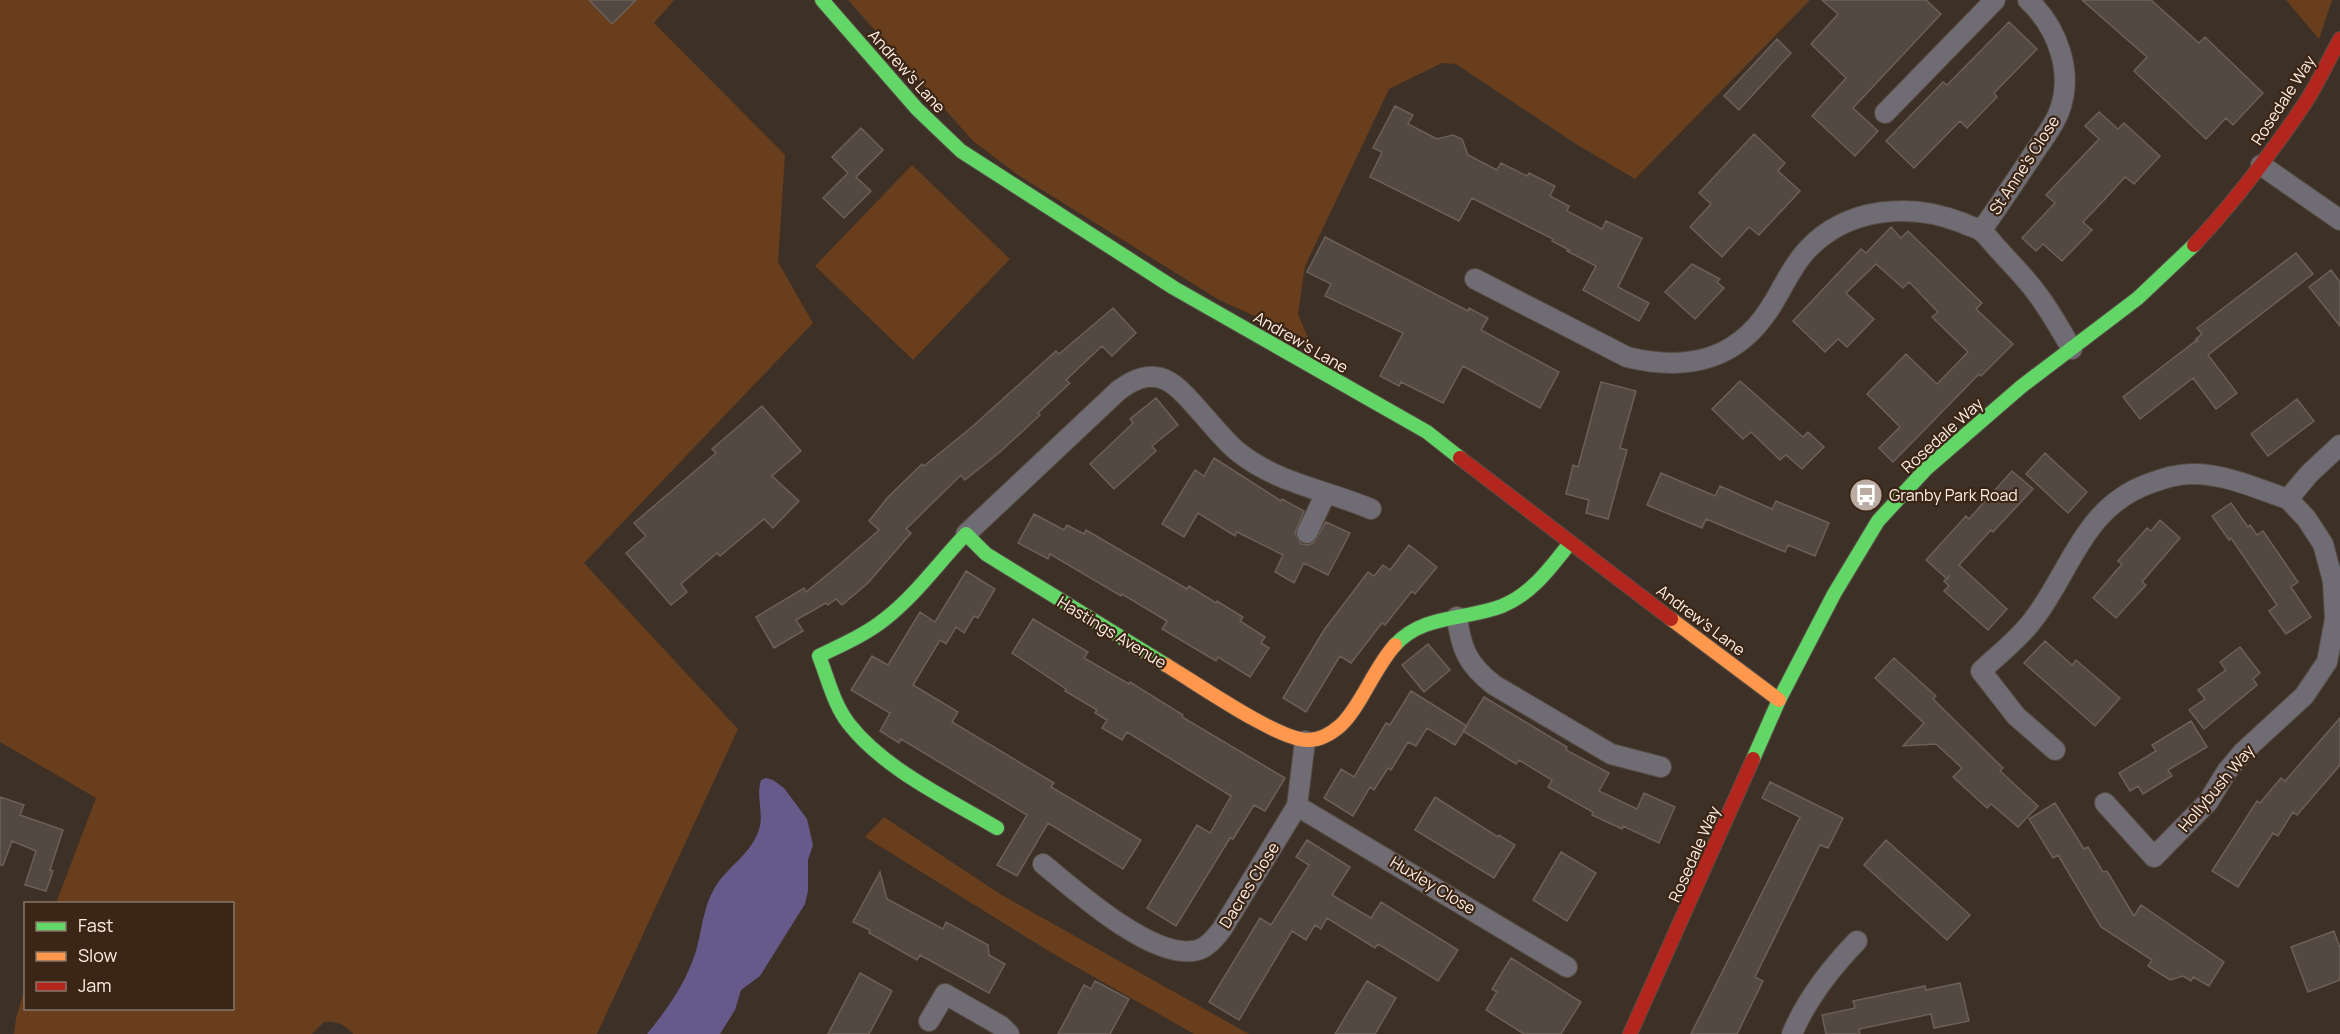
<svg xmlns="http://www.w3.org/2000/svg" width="2340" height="1034" font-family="Manrope,sans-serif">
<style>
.green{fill:#683e1c}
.water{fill:#655a8a}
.building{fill:#544942;stroke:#6b6058;stroke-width:1.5}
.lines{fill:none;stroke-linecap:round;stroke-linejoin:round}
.street-casing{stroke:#564c43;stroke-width:22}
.fast-casing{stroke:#564c43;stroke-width:16}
.slow-casing{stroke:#564c43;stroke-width:16}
.jam-casing{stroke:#564c43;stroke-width:16}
.street{stroke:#706c73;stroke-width:20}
.fast{stroke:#63d668;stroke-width:14}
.slow{stroke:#ff974d;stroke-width:14}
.jam{stroke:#b3261e;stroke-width:14}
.labels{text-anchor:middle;stroke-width:4.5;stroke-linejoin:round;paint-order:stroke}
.street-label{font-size:16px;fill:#feefe5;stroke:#3b2515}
.poi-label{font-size:16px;fill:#feefe5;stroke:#3b2515;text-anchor:start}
</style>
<rect width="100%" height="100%" fill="#3d3027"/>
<!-- green -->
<path class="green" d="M0 0H674L654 23 785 155 778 262 813 323 584 563 738 729 597 1034H353C345 1024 336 1021 324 1022L312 1034H14L16 1018 25 989 26 1008H232V904L56 903 96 798 0 742Z
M848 0H1810L1635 179 1576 144 1456 64 1442 63 1389 89 1305 266 1298 314 1309 340 1221 301 1018 175 973 141Z
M2286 0H2332L2319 39Z
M912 165 1010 259 913 360 815 266Z
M884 817 1000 894 1249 1034H1194L1052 953 865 837Z"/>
<!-- water -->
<path class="water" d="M766 778 773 780 784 788 807 819 813 845 808 860V891L805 904 760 976 741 990 735 1010 720 1034H647C668 1008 686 983 696 951 702 930 703 908 714 889 727 866 753 854 760 826 763 810 756 795 761 780Z"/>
<!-- building -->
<path class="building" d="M589 0H636L612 24Z
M1822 0H1926L1941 14 1853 108 1878 131 1855 156 1812 116 1846 78 1811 44 1838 14Z
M2082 0H2151L2199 43 2205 37 2263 93 2233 125 2226 118 2206 139 2134 71 2147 57Z
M2009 22 2037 49 1994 93 1997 97 1967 128 1960 121 1914 168 1886 141 1943 82 1947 85Z
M1777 39 1791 53 1739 110 1724 96Z
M1395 106 1413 115 1408 124 1437 139 1453 135 1462 139 1468 155 1497 170 1501 163 1527 176 1529 173 1555 186 1550 196 1569 206 1567 211 1602 229 1606 221 1642 238 1618 287 1649 303 1639 321 1583 290 1596 266 1567 251 1569 250 1552 241 1553 239 1472 198 1459 221 1370 177 1382 152 1373 148Z
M2099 112 2118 129 2124 123 2160 156 2134 184 2125 177 2106 198 2083 222 2092 230 2062 261 2043 244 2036 251 2022 238 2055 203 2046 195 2099 139 2085 126Z
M861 128 883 150 856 177 871 191 844 218 823 198 848 173 832 157Z
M1754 134 1785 163 1778 171 1800 191 1759 235 1749 227 1722 257 1690 227 1711 204 1699 193Z
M1891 227 1901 238 1908 231 1982 303 1976 309 2013 344 1981 376 1979 374 1893 462 1879 448 1900 427 1867 394 1906 354 1937 384 1968 352 1932 317 1938 312 1909 282 1903 288 1876 264 1846 293 1874 319 1847 347 1838 339 1825 352 1793 321 1861 249 1866 253Z
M1325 237 1468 311 1469 308 1488 318 1481 330 1559 372 1540 408 1463 366 1443 403 1401 382 1399 386 1380 376 1403 333 1325 296 1331 284 1307 272Z
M2296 253 2313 274 2208 355 2237 393 2216 409 2193 378 2140 419 2123 397 2197 340 2198 342 2196 339 2202 334 2197 328Z
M1692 264 1720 279 1717 282 1724 288 1695 319 1665 292Z
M2331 270 2340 282V326L2309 287Z
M1113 308 1136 333 1112 356 1102 346 1066 380 1070 383 1038 413 1040 415 1000 452 965 480 961 475 906 529 911 533 868 583 842 605 836 599 828 605 826 603 796 620 803 631 774 648 756 617 804 588 806 592 839 565 879 530 869 521 888 497 922 464 924 466 973 426 1056 351 1059 354Z
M1740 381 1803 437 1808 432 1824 447 1802 469 1786 455 1780 460 1751 432 1743 439 1712 409Z
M1601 382 1636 391 1620 448 1627 450 1608 519 1586 513 1589 500 1566 494 1573 465 1578 467Z
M1156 398 1178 425 1152 446 1156 451 1114 489 1090 464 1133 423 1130 419Z
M2297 399 2314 421 2268 456 2251 434Z
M762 406 801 451 772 476 799 501 773 528 764 519 720 556 717 553 681 584 687 592 671 605 626 553 646 536 634 523 716 453 712 449Z
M2045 453 2087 492 2068 513 2026 474Z
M1214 458 1281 501 1282 499 1304 511 1295 533 1301 544 1309 545 1314 542 1326 522 1350 533 1328 575 1304 563 1294 583 1275 572 1283 555 1237 532 1235 536 1198 513 1184 537 1162 524 1195 470 1204 476Z
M2012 471 2033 489 1993 532 1991 530 1959 565 2007 609 1988 630 1944 591 1949 586 1944 581 1950 575 1947 579 1926 560 1966 516 1969 519Z
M1661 473 1715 496 1720 486 1772 509 1776 501 1829 523 1815 556 1788 545 1785 552 1706 519 1702 528 1647 505Z
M2231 503 2248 527 2250 525 2257 535 2263 531 2298 582 2291 587 2311 617 2286 634 2269 611 2277 605 2231 538 2229 540 2212 516Z
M1034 514 1064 530 1067 525 1084 534 1086 530 1187 589 1189 586 1216 603 1217 601 1243 617 1240 621 1265 637 1261 643 1269 648 1250 677 1218 657 1216 661 1162 629 1167 621 1122 594 1121 596 1050 554 1048 559 1018 543Z
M2160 520 2180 538 2142 582 2146 585 2116 618 2093 598 2122 564 2118 561 2147 528 2151 531Z
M1409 545 1437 567 1415 594 1412 591 1385 625 1382 623 1351 663 1340 656 1306 712 1283 698 1324 630 1368 572 1374 576 1383 565 1390 570Z
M966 571 995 589 978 618 974 616 964 633 956 627 946 644 940 640 913 685 958 712 952 722 1054 783 1051 787 1141 840 1123 869 1048 823 1017 876 997 865 1027 815 901 739 899 743 880 731 890 713 851 690 872 656 888 665 920 612 935 622Z
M1033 619 1088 652 1084 658 1129 684 1130 682 1183 715 1182 717 1285 778 1265 811 1254 805 1233 839 1230 838 1176 926 1147 908 1197 825 1210 833 1231 796 1127 732 1122 740 1102 728 1107 720 1095 713 1097 710 1065 691 1066 689 1012 653Z
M2045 641 2072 665 2076 660 2120 698 2095 726 2024 663Z
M1428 644 1450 670 1424 692 1402 665Z
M2240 647 2260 673 2253 679 2257 685 2204 729 2189 710 2205 699 2198 690 2226 670 2220 662Z
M1894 658 1936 696 1933 699 2003 768 2000 771 2038 806 2018 827 1991 804 1987 808 1953 777 1962 768 1936 744 1903 746 1924 723 1875 678Z
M1411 691 1467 726 1455 745 1427 728 1416 746 1408 742 1391 770 1388 768 1374 790 1370 787 1353 816 1324 798 1341 769 1354 777 1386 723 1390 725Z
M1484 697 1567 747 1566 750 1609 773 1599 791 1637 809 1644 793 1675 807 1659 843 1623 826 1622 829 1592 815 1593 812 1548 787 1552 780 1519 760 1516 764 1463 731Z
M2340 718V765L2297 815 2293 812 2278 836 2273 833 2238 887 2212 871 2257 801 2260 803 2281 778 2285 781Z
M2191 721 2207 747 2168 770 2172 776 2143 794 2138 786 2130 791 2119 773 2156 751 2152 745Z
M1770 782 1843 818 1828 848 1820 845 1755 977 1763 981 1737 1034H1691L1800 817 1762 798Z
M0 797 24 805 20 815 63 830 50 870 53 871 46 891 25 885 36 851 12 841 3 865H0Z
M1435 797 1498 837 1499 835 1515 845 1494 878 1415 830Z
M2055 803 2084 849 2088 847 2103 872 2107 871 2134 916 2141 905 2224 962 2209 986 2193 977 2191 981 2183 976 2170 980 2148 966 2152 960 2101 927 2058 855 2053 858 2029 819Z
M1307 840 1350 867 1332 895 1371 918 1381 902 1458 950 1438 981 1378 944 1375 948 1327 918 1321 929 1315 925 1306 940 1292 931 1239 1020 1209 1002 1260 918 1271 925 1309 865 1296 857Z
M1886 840 1970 915 1947 940 1864 865Z
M1561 852 1596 873 1567 921 1533 900Z
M880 872 887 899 943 929 946 922 988 945 989 955 1005 964 989 993 920 955 917 960 869 933 870 930 853 922Z
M2334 931 2340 948V980L2308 992 2291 947Z
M1511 958 1581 1002 1561 1034H1524L1486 1010 1497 992 1492 989Z
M860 973 892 991 869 1034H828Z
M1095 981 1129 999 1110 1034H1058L1084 985 1091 989Z
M1367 981 1396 998 1375 1034H1335Z
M1960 983 1969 1021 1934 1028 1931 1014 1859 1029 1860 1034H1826L1822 1015 1855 1008 1853 1001 1925 986 1926 990Z"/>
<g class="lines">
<defs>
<path id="street" d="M1885 113 1995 0
M2261 165 2340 220
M1981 231C1998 207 2014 183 2030 159 2039 144 2053 128 2059 112 2074 73 2058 28 2028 0
M1475 279 1627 357C1684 371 1734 362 1768 311 1782 291 1790 268 1807 250 1847 207 1911 202 1963 223 1968 226 1975 227 1980 230 1987 235 1993 244 1999 250 2012 265 2027 279 2038 295 2051 312 2061 331 2072 349
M1307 533 1326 493
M966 534 1119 390C1133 380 1148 372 1166 380 1186 389 1216 434 1237 451 1276 483 1326 490 1371 509
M1457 617C1461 649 1468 665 1494 685L1611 754 1661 767
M2055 750 2016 716 1981 671C1998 655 2019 639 2033 620 2071 571 2083 508 2148 484 2163 478 2179 473 2196 474 2228 475 2258 489 2288 499L2309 474 2340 445
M2105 803 2154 857 2208 802 2227 771 2243 752 2304 696 2327 662 2335 619 2333 581 2323 544 2306 518 2288 499
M1297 806 1567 967
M1043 864C1076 891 1149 957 1193 951 1206 950 1215 938 1222 929L1297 806 1305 741
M929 1021 945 994 1001 1026 1009 1034
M1792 1034C1807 998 1830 969 1857 941"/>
<path id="fast" d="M822 0 917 109 961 151 1174 288 1427 432 1460 458
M1395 645C1423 614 1466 620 1502 606 1532 594 1551 567 1570 543
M1753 759 1779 700 1834 594 1878 521 1926 469 2022 386 2138 298 2194 245
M997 828C948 799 884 769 849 724 834 705 828 679 819 656 841 645 865 635 885 619 916 595 939 562 966 534L986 554 1166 665"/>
<path id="slow" d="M1671 619 1779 700
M1166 665C1195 682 1279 741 1308 740 1320 740 1332 733 1341 725 1361 706 1374 668 1395 645"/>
<path id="jam" d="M2194 245C2236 200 2273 151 2307 100 2319 81 2329 59 2340 39
M1460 458 1671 619
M1630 1034 1753 759"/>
</defs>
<!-- street casing -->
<use href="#street" class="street-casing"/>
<!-- fast casing -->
<use href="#fast" class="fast-casing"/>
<!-- slow casing -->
<use href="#slow" class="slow-casing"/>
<!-- jam casing -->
<use href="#jam" class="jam-casing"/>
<!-- street -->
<use href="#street" class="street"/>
<!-- fast -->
<use href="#fast" class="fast"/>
<!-- slow -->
<use href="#slow" class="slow"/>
<!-- jam -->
<use href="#jam" class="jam"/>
</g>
<!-- icons -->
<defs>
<symbol id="bus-disc" viewBox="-11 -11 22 22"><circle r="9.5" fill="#baaca2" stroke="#3b2515"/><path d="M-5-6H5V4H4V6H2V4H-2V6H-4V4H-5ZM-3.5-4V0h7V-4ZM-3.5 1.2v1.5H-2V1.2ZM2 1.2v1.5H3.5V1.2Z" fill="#fff"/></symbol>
</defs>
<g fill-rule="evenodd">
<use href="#bus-disc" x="1847" y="476" width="38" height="38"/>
</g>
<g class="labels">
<!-- street labels -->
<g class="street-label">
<text transform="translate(907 71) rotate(48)" y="6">Andrew's Lane</text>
<text transform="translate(2283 100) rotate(-57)" y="6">Rosedale Way</text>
<text transform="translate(2024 165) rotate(-57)" y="6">St Anne's Close</text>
<text transform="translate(1301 342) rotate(30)" y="6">Andrew's Lane</text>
<text transform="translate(1942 435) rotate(-42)" y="6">Rosedale Way</text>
<text transform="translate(1701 620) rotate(37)" y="6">Andrew's Lane</text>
<text transform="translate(1112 632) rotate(31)" y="6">Hastings Avenue</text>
<text transform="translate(2216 788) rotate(-50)" y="6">Hollybush Way</text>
<text transform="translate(1694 854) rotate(-66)" y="6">Rosedale Way</text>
<text transform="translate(1249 885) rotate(-58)" y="6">Dacres Close</text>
<text transform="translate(1433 885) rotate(31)" y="6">Huxley Close</text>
</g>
<!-- poi labels -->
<g class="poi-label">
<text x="1889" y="501">Granby Park Road</text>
</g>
</g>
<!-- legend -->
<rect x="24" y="902" width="210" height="108" fill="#3b2515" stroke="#897668" stroke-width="1.5"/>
<rect x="36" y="922" width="30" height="9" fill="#63d668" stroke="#897668" stroke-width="1.5"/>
<text x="78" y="932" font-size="18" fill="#feefe5">Fast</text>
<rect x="36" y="952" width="30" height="9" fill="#ff974d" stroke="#897668" stroke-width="1.5"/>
<text x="78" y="962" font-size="18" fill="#feefe5">Slow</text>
<rect x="36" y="982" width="30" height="9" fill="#b3261e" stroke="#897668" stroke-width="1.5"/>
<text x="78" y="992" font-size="18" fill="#feefe5">Jam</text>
</svg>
